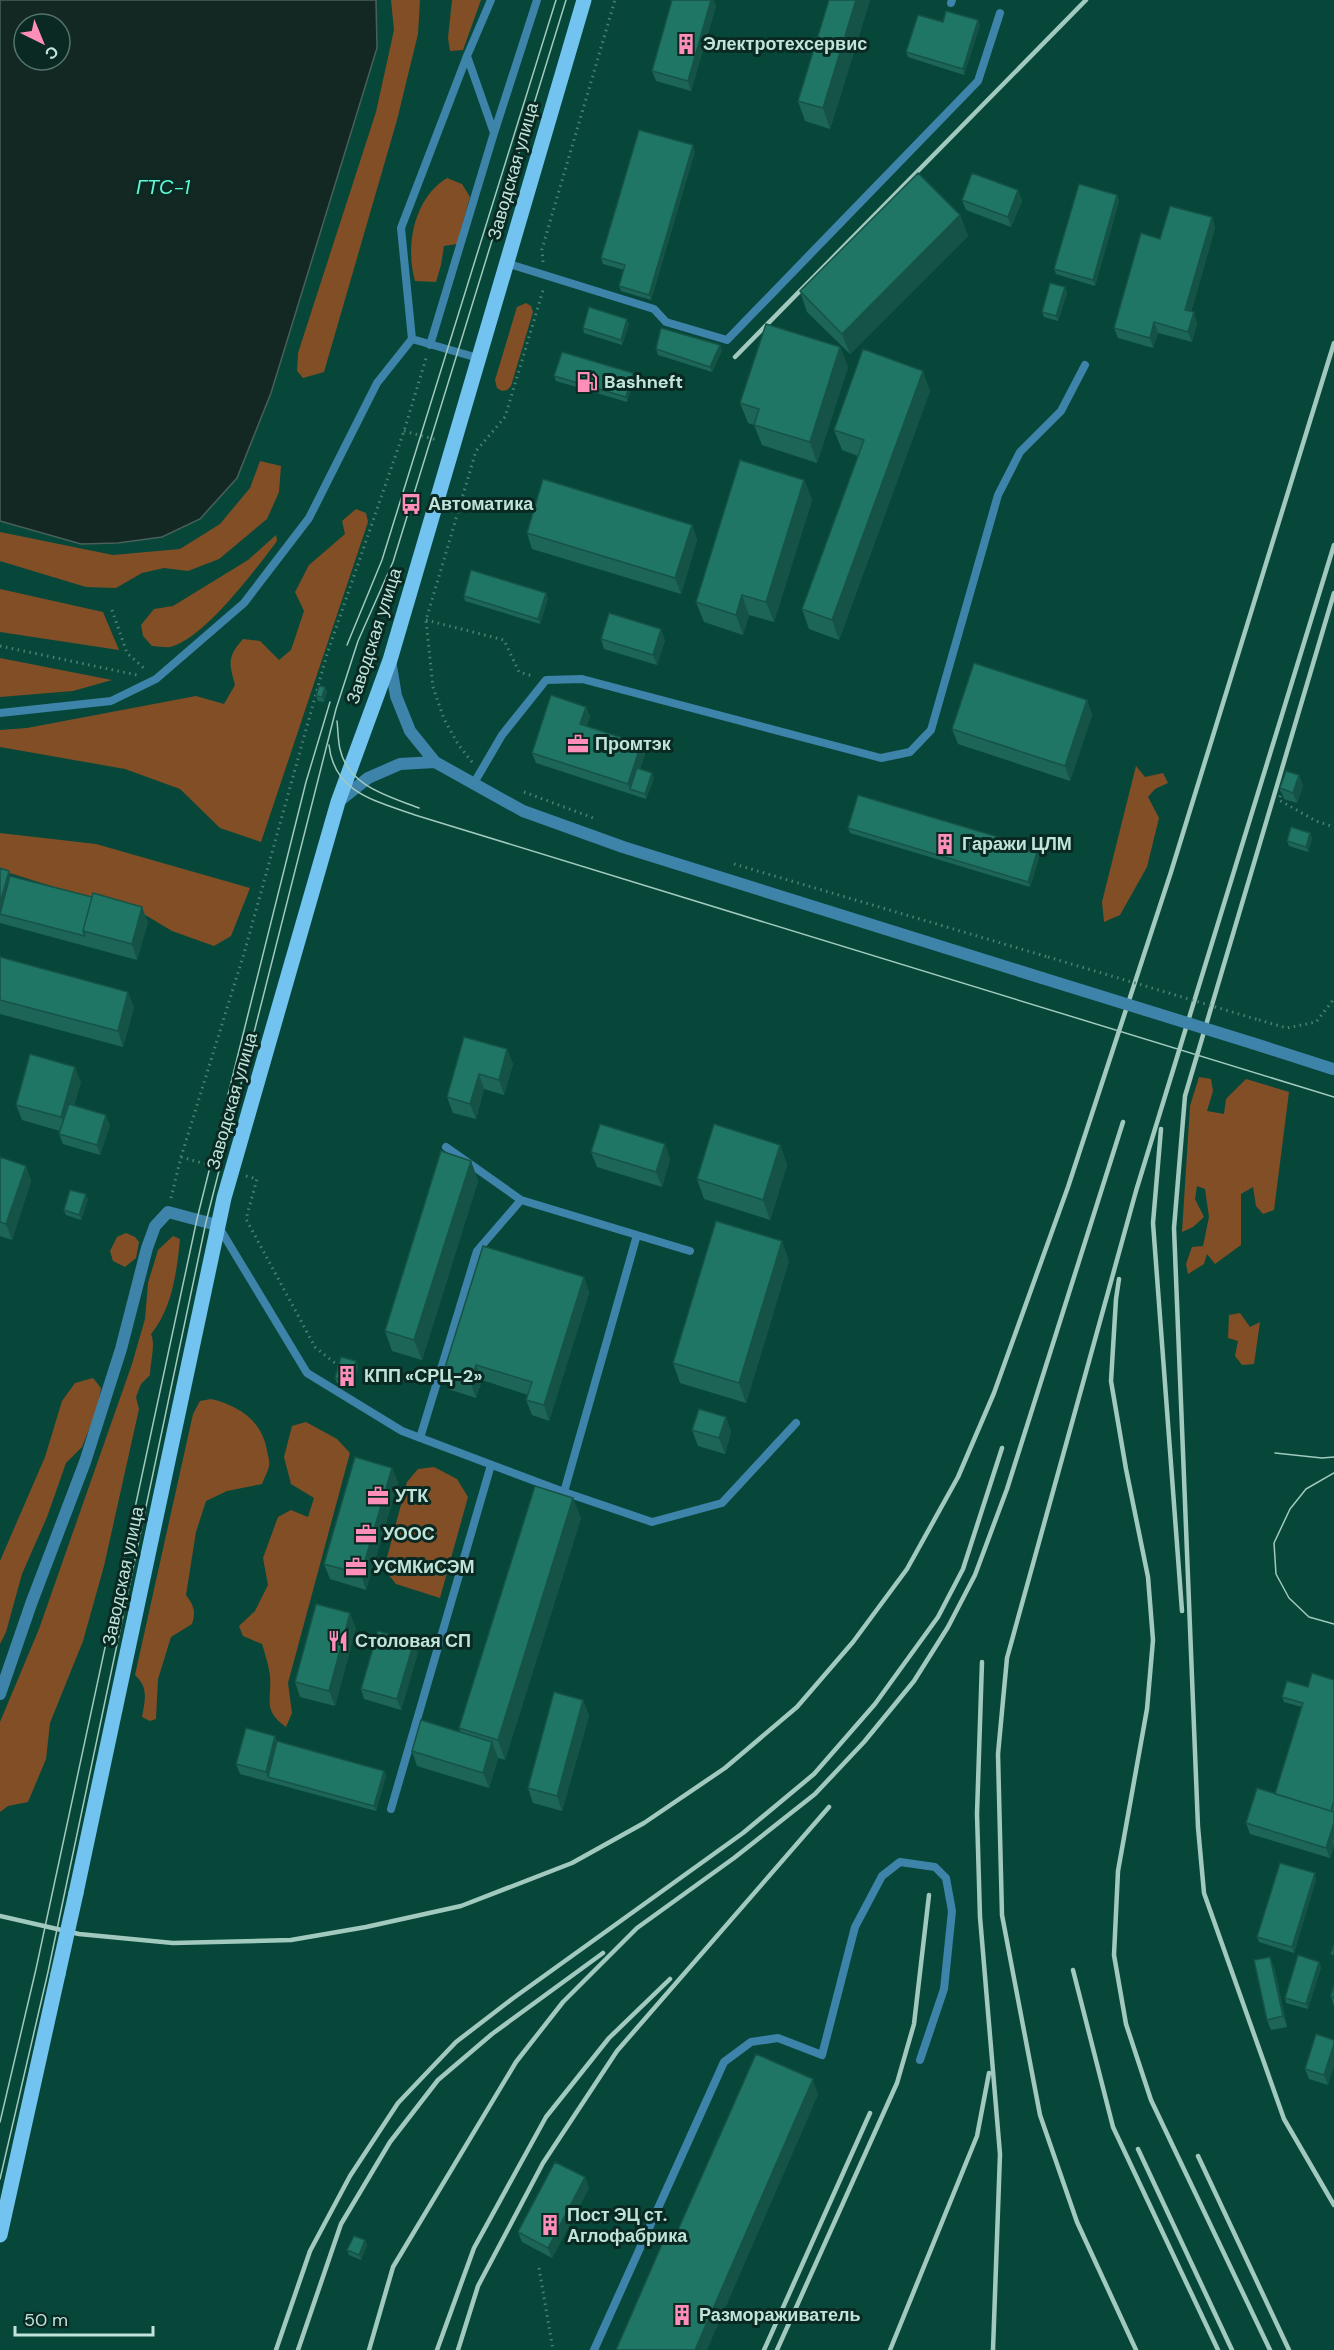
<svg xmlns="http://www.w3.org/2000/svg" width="1334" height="2350" font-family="'DM Sans',sans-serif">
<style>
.green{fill:#824e26}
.water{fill:#142823;stroke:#48605a;stroke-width:1.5;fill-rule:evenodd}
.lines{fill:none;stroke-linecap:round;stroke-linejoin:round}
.path{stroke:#4b8175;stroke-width:3;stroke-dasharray:1.5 4.5;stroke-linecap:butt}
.service{stroke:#3e83a9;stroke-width:8}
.minor{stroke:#3e83a9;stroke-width:12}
.tertiary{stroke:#3e83a9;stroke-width:12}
.primary{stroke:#73c3f1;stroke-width:15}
.tram{stroke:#a1c9be;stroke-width:1.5}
.rail{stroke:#a1c9be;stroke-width:4.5}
.path-bridge{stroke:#4b8175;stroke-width:3;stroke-dasharray:1.5 4.5;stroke-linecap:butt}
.tertiary-bridge{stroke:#3e83a9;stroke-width:12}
.primary-bridge{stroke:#73c3f1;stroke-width:15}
.wall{fill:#1c6557}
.shaded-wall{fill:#165347}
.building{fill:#207665;stroke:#165347;stroke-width:1.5}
.labels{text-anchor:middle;stroke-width:6;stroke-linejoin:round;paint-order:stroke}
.poi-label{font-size:18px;font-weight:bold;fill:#c1e4da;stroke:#092922;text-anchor:start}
.street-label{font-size:18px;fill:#c1e4da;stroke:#092922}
.water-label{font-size:20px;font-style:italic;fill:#61f8d7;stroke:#092922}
</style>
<rect width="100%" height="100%" fill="#07473a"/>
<!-- green -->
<path class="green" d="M391 0H420L418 34 397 120 324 372 303 378 297 371 298 353 376 112 394 30Z
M452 0H481L463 50 450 51 448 38Z
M447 178 462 184 470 197 457 244 444 246 441 265 436 282 415 281C405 246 414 198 447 178Z
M526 303 531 306 533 312 511 386 507 390 502 391 497 388 495 380 517 307Z
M260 461 281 466 279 492 267 519 219 559 188 571 164 568 142 573 116 588 86 587 0 561V532L113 555 180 549 220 524 250 488Z
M356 509 366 513 368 522 261 842 220 828 180 789 125 769 0 747V730L27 728 196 696 224 704 235 685C229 663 227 657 243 639L260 641 279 660 291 650 304 611 295 592 309 565 345 534 342 521Z
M276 535 277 541C256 569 204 639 170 647 165 648 158 646 152 646L143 636 141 625 154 609 173 606 248 560Z
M0 589 103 612 119 650 0 632Z
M0 658 112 680 73 691 0 697Z
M1136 766 1145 777 1163 773 1168 783 1155 789 1148 797 1159 818 1147 867 1120 915 1104 922 1102 902Z
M0 833 96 844 250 888 231 936 214 946 172 931 147 916 0 870Z
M1199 1077 1211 1079 1213 1091 1207 1111 1224 1114 1226 1099 1246 1079 1289 1092 1274 1210 1263 1214 1256 1206 1253 1187 1241 1194V1245L1215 1264 1207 1254 1204 1264 1188 1274 1186 1264 1192 1247 1203 1246 1209 1217 1205 1189 1197 1186 1195 1199 1204 1217 1193 1227 1182 1232 1190 1106Z
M126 1233 135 1237 139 1242 136 1258 125 1267 113 1261 110 1251 117 1237Z
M173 1236 180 1239C177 1271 172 1309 151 1334 156 1346 150 1361 150 1375L141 1384 136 1397 139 1409 104 1566 83 1641 50 1723 46 1759 28 1802 8 1806 0 1812V1722L39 1629 132 1364 145 1319 148 1283 158 1250Z
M1240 1313 1250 1327 1260 1322 1254 1364 1242 1365 1235 1356 1238 1341 1228 1338 1229 1315Z
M93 1378 101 1388 98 1407 82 1447 66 1463 47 1517 22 1574 6 1632 0 1644V1561L45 1457 62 1401 75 1383Z
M211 1399C240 1406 262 1421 267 1451 268 1456 270 1461 269 1466 268 1472 264 1478 262 1484L227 1491 206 1501 196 1532 186 1595C194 1606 196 1611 192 1624L171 1637 158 1679 156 1719 150 1721 142 1717C145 1700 149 1688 135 1675L193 1414 200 1401Z
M306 1422 337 1439 350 1453 288 1683 292 1713 286 1727C262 1710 272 1700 270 1676 269 1666 265 1654 262 1644L243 1636 239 1626 255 1611 268 1585 263 1558 278 1517 291 1510 308 1517 314 1498 291 1484 284 1457 292 1426Z
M434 1467 457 1479 468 1497 440 1598 396 1584 384 1569 407 1482 418 1469Z"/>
<!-- water -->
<path class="water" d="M0 0H376L377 48 271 393 237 478 200 519 162 537 118 543 81 544 0 521ZM24 24H60V60H24Z"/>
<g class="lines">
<!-- path -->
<path class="path" d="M543 262 542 249 615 0
M404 431 437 440
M461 501 479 506
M112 610 127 653 146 670
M426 620 504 640 519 672 533 676
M0 646 137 675
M472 762 458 744 444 719 433 687 426 620 476 451 505 417 544 287
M1282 790 1279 800 1316 821 1334 827
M524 792 596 819
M734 864 1048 957
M1259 1020 1287 1028 1316 1022 1334 999
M181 1157 216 1167
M246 1176 257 1179 246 1219 315 1347 340 1367
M171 1198 181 1157 245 950 327 654 404 431 427 355
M539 2268 553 2350"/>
<!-- service -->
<path class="service" d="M951 3 952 0
M467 56 494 133
M506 263 654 309 666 322 727 340 978 81 1000 13
M412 339 478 358
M430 345 494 133 537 0
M0 713 111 701 156 679 244 603 309 518 377 383 412 339 401 228 467 56 491 0
M474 783 502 735 546 680 582 679 881 758 910 752 931 730 998 495 1020 452 1061 411 1085 365
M446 1147 521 1200 690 1251
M220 1229 307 1373 402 1431 564 1492 652 1522 722 1503 796 1423
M420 1438 477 1251 521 1200
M564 1492 637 1235
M391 1809 491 1465
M594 2350 724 2062 751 2042 778 2038 822 2055 855 1927 882 1876 900 1862 935 1867 946 1878 952 1911 944 1989 920 2060"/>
<!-- minor -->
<path class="minor" d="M0 1694 31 1604 85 1462 121 1349 147 1248 155 1226 168 1212 217 1225"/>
<!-- tertiary -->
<path class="tertiary" d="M390 660 396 696 410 731 435 762 523 811 623 847 1042 978
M338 802 368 778 400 764 435 762
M1252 1043 1333 1069"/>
<!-- primary -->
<path class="primary" d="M76 1893 224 1198 338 802 390 660 584 0
M0 2235 58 1974"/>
<!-- tram -->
<path class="tram" d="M347 645 382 560 556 0
M337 721C338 730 338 741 340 749 348 786 388 796 419 808
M329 745C334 793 376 801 415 815L1334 1097
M1275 1453 1322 1458 1334 1457
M1334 1473 1306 1489 1290 1509 1274 1543 1276 1574 1289 1598 1309 1617 1334 1624
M0 2122 36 1969 197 1219 306 782 330 702
M0 2179 48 1972 206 1222 336 709 358 641 393 562 566 0"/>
<!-- rail -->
<path class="rail" d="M735 357 1086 0
M1334 593 1185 1096 1174 1228 1198 1827 1204 1893 1284 2119 1334 2205
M1161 1129 1153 1223 1182 1611
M1119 1279 1116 1299 1111 1381 1126 1469 1148 1577 1153 1640 1147 1709 1118 1871 1114 1955 1126 2024 1151 2100 1270 2350
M982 1662 977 1814 980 1917 1000 2154 993 2350
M0 1916 79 1934 173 1943 291 1940 366 1927 461 1906 572 1863 644 1823 725 1768 797 1707 853 1642 907 1569 958 1477 994 1393 1068 1187 1171 872 1334 343
M1073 1970 1113 2127 1218 2350
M1138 2149 1232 2350
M1198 2156 1289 2350
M276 2350 310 2251 350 2176 398 2103 456 2042 512 1999 743 1833 814 1774 875 1704 938 1617 963 1569 1002 1448
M298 2350 341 2224 390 2142 438 2080 492 2034 603 1953
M369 2350 393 2267 516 2062 563 2002 637 1928 734 1858 815 1794 864 1742 914 1681 948 1627 975 1575 1007 1489 1123 1122
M437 2350 474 2248 546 2117 609 2038 670 1979
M458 2350 478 2286 543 2163 617 2051 829 1807
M764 2350 870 2113
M777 2350 897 2083 914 2024 929 1895
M890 2350 977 2136 989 2073
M1136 2350 1077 2222 1040 2115 1002 1915 998 1754 1007 1658 1136 1191 1334 545"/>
<!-- path-bridge -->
<path class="path-bridge" d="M1048 957 1259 1020"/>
<!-- tertiary-bridge -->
<path class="tertiary-bridge" d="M1042 978 1252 1043"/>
<!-- primary-bridge -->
<path class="primary-bridge" d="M58 1974 76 1893"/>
</g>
<!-- wall -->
<path class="wall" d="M672 0H713L716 6 691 91 656 81 652 71Z
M829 0H870L830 129 805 121 798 101Z
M943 22 980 25 964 75 908 57 906 52Z
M695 151 651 300 621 291 619 286 624 270 603 264 601 258Z
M1018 190 1022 201 1011 227 966 210 962 200Z
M1117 195 1119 201 1095 286 1056 274 1054 269Z
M960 215 968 236 850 354 807 312 800 291Z
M1212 217 1215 228 1191 312 1197 323 1192 342 1158 333 1153 348 1118 338 1114 328 1160 239Z
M1065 287 1067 293 1058 321 1044 317 1042 312Z
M629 324 622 345 584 333 583 328Z
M840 347 848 367 817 463 762 445 754 425 748 423 740 403Z
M656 349 722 350 712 372 658 355Z
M554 376 635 379 627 402 556 381Z
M930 391 839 640 809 629 802 609 858 456 842 450 834 430Z
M804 480 812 500 774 622 749 615 743 635 704 622 696 602Z
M692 525 697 540 681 594 532 549 527 533Z
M464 596 548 598 540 624 465 601Z
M601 639 665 640 657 665 604 649Z
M325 687 327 692 324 702 318 701 316 696Z
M1087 700 1092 715 1070 781 958 744 952 729Z
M586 707 590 717 586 726 641 744 645 754 640 769 654 778 646 799 536 763 532 753Z
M1299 775 1303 786 1297 803 1284 799 1280 788Z
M848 828 1040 854 1030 887 850 833Z
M1312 838 1308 852 1289 846 1287 841Z
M0 868 9 871 10 876 148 922 137 960 0 923Z
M0 957 134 1007 123 1047 0 1014Z
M507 1049 513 1064 504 1095 484 1089 476 1119 453 1113 447 1097Z
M81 1082 74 1105 110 1125 100 1155 63 1144 59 1134 60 1131 22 1120 16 1105Z
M665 1144 670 1159 662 1187 597 1167 591 1152Z
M780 1145 787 1165 770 1220 704 1199 697 1179Z
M0 1157 26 1166 31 1181 12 1240 0 1236Z
M471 1161 478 1181 422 1360 392 1351 385 1331Z
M88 1199 81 1220 66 1215 64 1210Z
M789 1261 746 1403 680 1383 673 1363Z
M584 1277 589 1293 549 1421 532 1415 526 1400 528 1395 482 1380 476 1398 448 1389 443 1374Z
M358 1366 353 1387 337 1383 335 1378Z
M726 1417 731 1432 725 1454 698 1446 692 1430Z
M392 1468 398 1483 366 1590 330 1579 324 1564Z
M581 1518 505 1760 498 1758 489 1788 417 1766 412 1751 461 1733 459 1728Z
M356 1628 335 1706 300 1697 295 1682Z
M418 1652 401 1710 364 1699 361 1689Z
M1334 1680V1845L1330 1858 1250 1834 1246 1823 1275 1794 1302 1707 1284 1702 1282 1697 1308 1687Z
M583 1700 589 1716 562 1811 533 1803 528 1788Z
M236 1764 384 1771 386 1776 376 1811 240 1774Z
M1316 1879 1294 1953 1259 1942 1257 1937Z
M1274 1967 1287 2027 1271 2030 1267 2020Z
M1321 1967 1308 2009 1286 2003 1285 1998Z
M1334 1985V2006L1331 1996Z
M1334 2040 1328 2085 1309 2079 1305 2069Z
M585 2177 589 2188 552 2258 522 2242 518 2232Z
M365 2240 367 2245 361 2260 349 2255 347 2250Z"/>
<!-- shaded-wall -->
<path class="shaded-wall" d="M711 0H713L716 6 691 91 688 81Z
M856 0H870L830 129 823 108Z
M978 20 980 25 964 75 963 69Z
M693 145 695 151 651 300 649 295Z
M1018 190 1022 201 1011 227 1008 217Z
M1117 195 1119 201 1095 286 1093 280Z
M960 215 968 236 850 354 842 334Z
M1212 217 1215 228 1189 320 1185 310Z
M1065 287 1067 293 1058 321 1056 316Z
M1194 312 1197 323 1192 342 1188 332Z
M627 319 629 324 622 345 621 340Z
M1154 322 1158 333 1153 348 1150 338Z
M720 345 722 350 712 372 710 367Z
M840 347 848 367 817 463 810 442Z
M923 371 930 391 839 640 832 620Z
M633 373 635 379 627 402 626 397Z
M804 480 812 500 774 622 766 602Z
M692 525 697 540 681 594 675 578Z
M546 593 548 598 540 624 538 619Z
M742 595 749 615 743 635 736 615Z
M661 629 665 640 657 665 653 655Z
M325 687 327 692 324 702 322 697Z
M1087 700 1092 715 1070 781 1065 766Z
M586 707 590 717 584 734 580 724Z
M641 744 645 754 633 790 630 789 628 784Z
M652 773 654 778 646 799 645 794Z
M1299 775 1303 786 1297 803 1293 793Z
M1310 833 1312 838 1308 852 1306 847Z
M1038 849 1040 854 1030 887 1028 882Z
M9 871 14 886 0 914V903Z
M142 907 148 922 137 960 132 944Z
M128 992 134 1007 123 1047 118 1031Z
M507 1049 513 1064 504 1095 499 1080Z
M75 1067 81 1082 67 1132 61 1117Z
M479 1074 484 1089 476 1119 470 1104Z
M106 1115 110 1125 100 1155 97 1145Z
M665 1144 670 1159 662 1187 656 1172Z
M780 1145 787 1165 770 1220 763 1200Z
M471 1161 478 1181 422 1360 414 1340Z
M26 1166 31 1181 12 1240 6 1224Z
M86 1194 88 1199 81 1220 79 1215Z
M782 1241 789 1261 746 1403 739 1383Z
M584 1277 589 1293 549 1421 544 1405Z
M356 1361 358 1366 353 1387 351 1382Z
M476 1365 482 1380 476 1398 471 1383Z
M726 1417 731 1432 725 1454 719 1438Z
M392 1468 398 1483 366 1590 361 1574Z
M573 1498 581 1518 505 1760 498 1740Z
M350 1613 356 1628 335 1706 329 1691Z
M414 1642 418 1652 401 1710 397 1699Z
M583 1700 589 1716 562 1811 557 1796Z
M275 1736 279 1746 268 1777 266 1772Z
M492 1742 498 1758 489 1788 483 1773Z
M384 1771 386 1776 376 1811 374 1806Z
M1334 1823V1840L1332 1839 1334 1845 1330 1858 1326 1848Z
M1315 1873 1316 1879 1294 1953 1292 1947Z
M1270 1957 1274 1967 1287 2027 1283 2016Z
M1319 1962 1321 1967 1308 2009 1306 2004Z
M1334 2044V2066L1328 2085 1324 2075Z
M813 2079 818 2095 707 2350H695Z
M585 2177 589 2188 552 2258 548 2248Z
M365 2240 367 2245 361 2260 359 2255Z"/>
<!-- building -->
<path class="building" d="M672 0H711L688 81 652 71Z
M829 0H856L823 108 798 101Z
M946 11 978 20 963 69 906 52 918 15 943 22Z
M639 130 693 145 649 295 619 286 625 265 601 258Z
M918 173 960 215 842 334 800 291Z
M972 173 1018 190 1008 217 962 200Z
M1079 184 1117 195 1093 280 1054 269Z
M1170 206 1212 217 1185 310 1194 312 1188 332 1154 322 1150 338 1114 328 1141 233 1160 239Z
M1050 283 1065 287 1056 316 1042 312Z
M589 307 627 319 621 340 583 328Z
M766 324 840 347 810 442 754 425 759 409 740 403Z
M661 328 720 345 710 367 656 349Z
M863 349 923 371 832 620 802 609 864 440 834 430Z
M562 352 633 373 626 397 554 376Z
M740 460 804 480 766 602 742 595 736 615 696 602Z
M543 479 692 525 675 578 527 533Z
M471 570 546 593 538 619 464 596Z
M609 613 661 629 653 655 601 639Z
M974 663 1087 700 1065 766 952 729Z
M319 686 325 687 322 697 316 696Z
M551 695 586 707 580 724 641 744 628 784 532 753Z
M637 768 652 773 645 794 630 789Z
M1286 771 1299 775 1293 793 1280 788Z
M858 795 1038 849 1028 882 848 828Z
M1291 827 1310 833 1306 847 1287 841Z
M0 868 9 871 0 903Z
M10 876 92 897 83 931 85 936 0 914Z
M93 893 142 907 132 944 83 931Z
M0 957 128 992 118 1031 0 1000Z
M464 1037 507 1049 499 1080 479 1074 470 1104 447 1097Z
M30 1054 75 1067 61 1117 16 1105Z
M69 1104 106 1115 97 1145 59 1134Z
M600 1124 665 1144 656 1172 591 1152Z
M714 1124 780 1145 763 1200 697 1179Z
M441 1151 471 1161 414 1340 385 1331Z
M0 1157 26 1166 6 1224 0 1222Z
M70 1190 86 1194 79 1215 64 1210Z
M716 1221 782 1241 739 1383 673 1363Z
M483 1246 584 1277 544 1405 526 1400 532 1382 476 1365 471 1383 443 1374Z
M341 1357 356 1361 351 1382 335 1378Z
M699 1409 726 1417 719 1438 692 1430Z
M355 1457 392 1468 361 1574 324 1564Z
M535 1486 573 1498 498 1740 459 1728Z
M316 1604 350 1613 329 1691 295 1682Z
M378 1631 414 1642 397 1699 361 1689Z
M1312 1673 1334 1680V1801L1331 1811 1275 1794 1303 1703 1282 1697 1287 1681 1308 1687Z
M554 1692 583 1700 557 1796 528 1788Z
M421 1720 492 1742 483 1773 412 1751Z
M246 1728 275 1736 266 1772 236 1764Z
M277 1741 384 1771 374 1806 268 1777Z
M1257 1788 1334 1812V1823L1326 1848 1246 1823Z
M1280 1863 1315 1873 1292 1947 1257 1937Z
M1334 1945V1955L1331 1954Z
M1298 1955 1319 1962 1306 2004 1285 1998Z
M1270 1957 1283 2016 1267 2020 1254 1960Z
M1334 1985V1998L1331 1996Z
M1316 2034 1334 2040V2044L1324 2075 1305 2069Z
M756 2054 813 2079 695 2350H616L666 2235 674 2239Z
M555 2162 585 2177 548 2248 518 2232Z
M354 2236 365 2240 359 2255 347 2250Z"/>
<!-- icons -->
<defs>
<symbol id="building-bare" viewBox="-9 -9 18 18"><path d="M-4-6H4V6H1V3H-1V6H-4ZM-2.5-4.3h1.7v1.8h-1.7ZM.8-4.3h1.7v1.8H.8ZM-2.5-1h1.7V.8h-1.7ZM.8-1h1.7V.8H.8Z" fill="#ff8ebb" stroke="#092922" stroke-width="2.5" paint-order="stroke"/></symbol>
<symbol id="fuel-bare" viewBox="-9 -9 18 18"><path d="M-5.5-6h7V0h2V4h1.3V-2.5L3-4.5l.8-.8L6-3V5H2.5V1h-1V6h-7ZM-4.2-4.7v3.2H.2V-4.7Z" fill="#ff8ebb" stroke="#092922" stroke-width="2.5" paint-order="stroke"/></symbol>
<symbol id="bus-bare" viewBox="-9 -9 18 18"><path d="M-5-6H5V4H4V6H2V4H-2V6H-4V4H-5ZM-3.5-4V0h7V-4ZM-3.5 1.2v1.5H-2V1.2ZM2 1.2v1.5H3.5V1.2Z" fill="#ff8ebb" stroke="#092922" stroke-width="2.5" paint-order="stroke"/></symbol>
<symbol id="office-bare" viewBox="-9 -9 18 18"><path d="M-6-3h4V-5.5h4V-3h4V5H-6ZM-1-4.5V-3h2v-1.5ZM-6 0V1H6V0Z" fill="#ff8ebb" stroke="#092922" stroke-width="2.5" paint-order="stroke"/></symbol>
<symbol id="restaurant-bare" viewBox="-9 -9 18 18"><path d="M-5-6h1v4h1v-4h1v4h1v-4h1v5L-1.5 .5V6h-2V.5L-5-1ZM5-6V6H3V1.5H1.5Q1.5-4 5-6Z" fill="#ff8ebb" stroke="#092922" stroke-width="2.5" paint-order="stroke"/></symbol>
</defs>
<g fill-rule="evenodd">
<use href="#building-bare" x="671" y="29" width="30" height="30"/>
<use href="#fuel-bare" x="572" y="367" width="30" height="30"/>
<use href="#bus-bare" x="396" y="489" width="30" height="30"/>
<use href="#office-bare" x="563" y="729" width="30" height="30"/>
<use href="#building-bare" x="930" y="829" width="30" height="30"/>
<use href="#building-bare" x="332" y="1361" width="30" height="30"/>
<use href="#office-bare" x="363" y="1481" width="30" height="30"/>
<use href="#office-bare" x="351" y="1519" width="30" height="30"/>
<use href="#office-bare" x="341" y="1552" width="30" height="30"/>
<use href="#restaurant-bare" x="323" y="1626" width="30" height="30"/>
<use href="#building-bare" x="535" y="2210" width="30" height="30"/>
<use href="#building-bare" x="667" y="2300" width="30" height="30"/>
</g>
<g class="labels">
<!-- poi labels -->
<g class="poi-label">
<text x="703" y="50">Электротехсервис</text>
<text x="604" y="388">Bashneft</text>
<text x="428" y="510">Автоматика</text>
<text x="595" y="750">Промтэк</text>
<text x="962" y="850">Гаражи ЦЛМ</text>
<text x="364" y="1382">КПП «СРЦ-2»</text>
<text x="395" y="1502">УТК</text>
<text x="383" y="1540">УООС</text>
<text x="373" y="1573">УСМКиСЭМ</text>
<text x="355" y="1647">Столовая СП</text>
<text x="567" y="2221">Пост ЭЦ ст.<tspan x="567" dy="21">Аглофабрика</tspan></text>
<text x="699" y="2321">Размораживатель</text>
</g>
<!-- street labels -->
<g class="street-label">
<text transform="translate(513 171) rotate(-74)" y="6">Заводская улица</text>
<text transform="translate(374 636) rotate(-72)" y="6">Заводская улица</text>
<text transform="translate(232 1101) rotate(-74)" y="6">Заводская улица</text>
<text transform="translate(123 1576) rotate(-78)" y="6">Заводская улица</text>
</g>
<!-- water labels -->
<g class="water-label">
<text x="163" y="194">ГТС-1</text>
</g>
</g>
<!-- north arrow -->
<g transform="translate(42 42) rotate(137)"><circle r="28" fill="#092922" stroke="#53746c" stroke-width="1.5"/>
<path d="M0-4.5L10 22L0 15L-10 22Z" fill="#ff8ebb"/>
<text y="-9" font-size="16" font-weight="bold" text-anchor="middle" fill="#c1e4da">С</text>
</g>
<!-- scale -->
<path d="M15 2326v9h138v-9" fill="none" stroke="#c1e4da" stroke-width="3"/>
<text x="24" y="2326" font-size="18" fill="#c1e4da" stroke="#092922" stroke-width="4.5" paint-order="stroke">50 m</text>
</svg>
